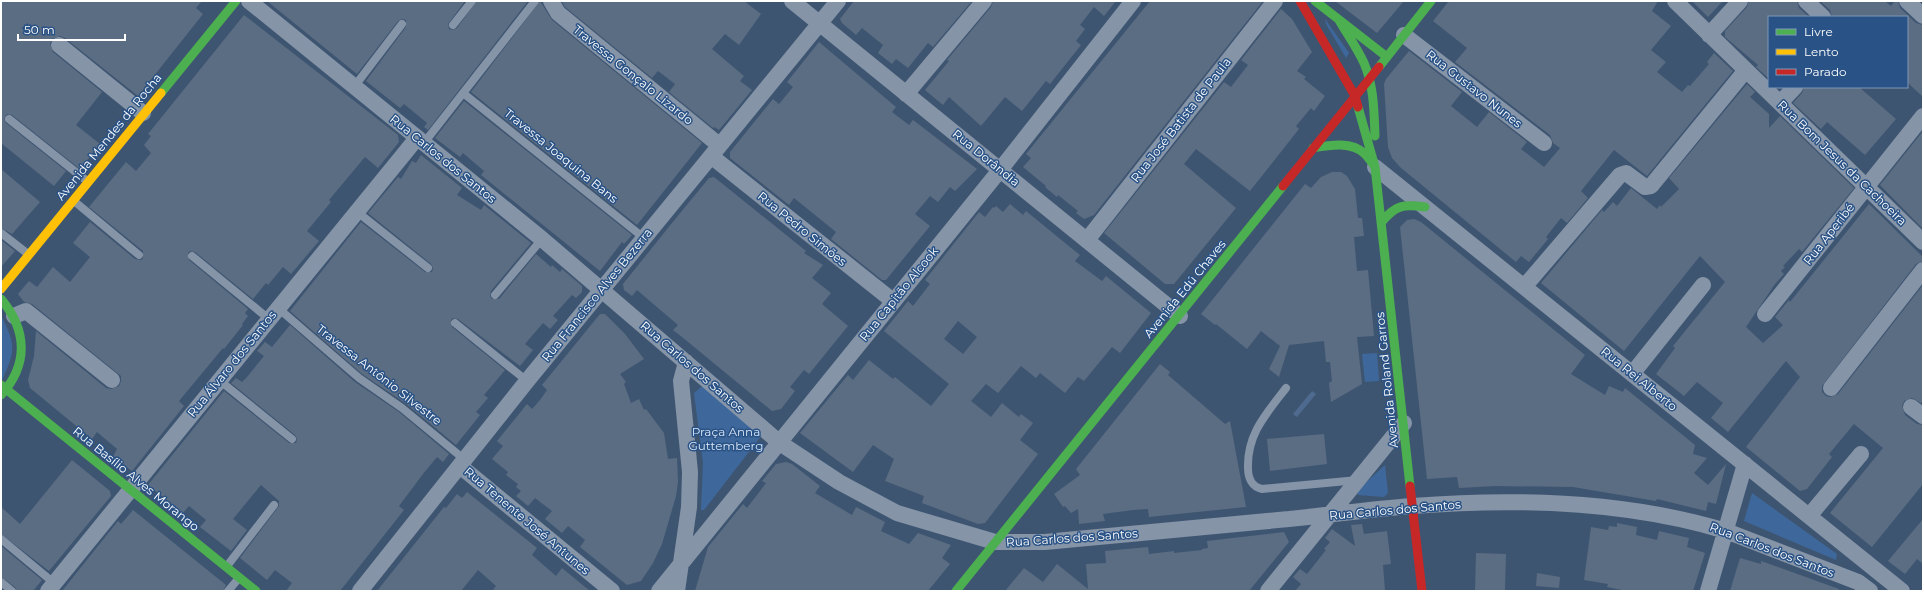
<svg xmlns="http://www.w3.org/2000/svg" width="1924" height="592" font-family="Montserrat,sans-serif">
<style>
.green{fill:#3e689b}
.water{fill:#4e6b8f}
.building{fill:#5b6d83;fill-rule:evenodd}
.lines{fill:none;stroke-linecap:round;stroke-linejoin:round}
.lane{stroke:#8594a7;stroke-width:8}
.street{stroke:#8594a7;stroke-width:16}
.fast{stroke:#4caf50;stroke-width:9}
.slow{stroke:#ffc107;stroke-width:9}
.jam{stroke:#c62828;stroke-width:9}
.labels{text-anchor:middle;stroke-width:3;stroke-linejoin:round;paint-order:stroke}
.street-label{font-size:12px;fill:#fff;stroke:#295286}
.park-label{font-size:12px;fill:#d8e6f6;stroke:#295286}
</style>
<rect width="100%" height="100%" fill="#3e5571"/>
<!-- green -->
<path class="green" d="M1325 19 1349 53 1346 58 1326 24Z
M1 315C17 348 15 350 1 383Z
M1377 353 1379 381 1365 382 1362 354Z
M701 387H704L762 435 704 510H701L703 463 694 393Z
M1385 465 1388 493 1384 497 1358 495 1357 491Z
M1752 493 1837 554 1836 560 1744 521Z"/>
<!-- water -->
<path class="water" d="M1312 391 1316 394 1297 417 1293 414Z"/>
<!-- building -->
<path class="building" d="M1 1H202L196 8 203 14 138 96 65 38 60 36 52 39 50 44 53 52 102 92 76 125 100 144 80 169 12 115 7 114 4 119 6 123 66 171 54 186 1 143Z
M267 1H465L448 24 449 29 453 30 457 28 477 1H528L428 130 424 127 427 123 404 104 400 108 366 81 406 27V20L402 19 398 21 357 74Z
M540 1 552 20 702 143 637 225 471 92Z
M562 1H744L761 14 739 45 725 34 712 49 744 76 740 81 752 90 719 130 714 127 713 128 669 92 675 84 658 71 652 78 565 7Z
M854 1H972L933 47 928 43 908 68 896 59 892 64 878 53 883 45 862 28 856 35 842 23 840 19Z
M993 1H1116L1104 16 1094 7 1080 25 1085 29 1076 41 1081 45 1050 84 1046 81 1022 111 1005 97 981 126 949 97 943 105 925 90 949 61 947 60 991 7Z
M1150 1H1263L1094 215 1084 219 1076 213 1078 211 1058 195 1057 197 1045 187 1046 186 1023 167 1031 158 1026 154Z
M1335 1H1404L1377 33Z
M1449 1H1658L1652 11 1671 26 1651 50 1666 62 1657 72 1682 92 1688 85 1690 86 1709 64 1707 62 1714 53 1733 71 1727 78 1725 76 1727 78 1647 176 1614 150 1581 191 1588 198 1567 223 1561 218 1546 237 1548 239 1529 262 1521 256 1516 262 1401 168 1392 158 1388 147 1384 84 1386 79 1409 51 1462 92 1451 106 1477 127 1489 112 1527 142 1521 149 1544 167 1560 148 1553 143 1550 135 1455 62 1467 48 1433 21Z
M1692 1H1723L1708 17Z
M1749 1H1797L1799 8 1809 17H1769V76L1767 77 1756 67 1758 65 1725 37V31L1747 7Z
M1820 1H1885L1891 6 1895 1H1898L1900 8 1916 23 1923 25V97L1907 82V17H1832L1830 10Z
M1281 9 1292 19 1312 52 1297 71 1306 77 1304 79 1325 96 1314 111 1311 108 1296 126 1299 129 1250 191 1196 149 1184 164 1236 208 1174 284H1165L1104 233 1224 82 1231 87 1248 65 1241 60Z
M244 15 398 135 399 142 378 168 365 157 329 200 331 202 307 231 319 241 291 274 283 267 268 285 266 283 253 299 195 252 190 251 188 253 189 260 248 309 245 313 248 316 242 324 243 325 224 349 223 348 179 401 184 406 132 471 113 457 117 449 97 432 92 439 30 388 28 380 34 356 36 331 106 388 111 389 119 386 121 381V376L32 304 24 302 18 294 29 281 37 287 53 267 70 282 90 257 73 243 90 222 135 259 141 260 143 258V251L89 207 126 162 136 171 151 153 144 145 151 136 148 134Z
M819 42 896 107 892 112 909 125 913 120 977 169 955 191 950 187 938 202 930 196 915 214 930 226 886 280H882L831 239 836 232 794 198 789 205 730 158V152L773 99 779 104 793 87 787 82Z
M1747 84 1755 92 1750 97 1769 114V128L1780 116 1854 188 1802 252 1799 249 1783 266 1785 267 1781 271 1784 274 1775 284 1746 327 1763 343 1783 325 1775 317 1789 300 1790 302 1869 204 1923 257V261L1916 264 1822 386V392L1826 396 1830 397 1838 394 1923 285V404L1912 398 1904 401 1902 406 1905 415 1917 424 1923 425V484L1872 547 1830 513 1883 448 1854 424 1829 454 1832 457 1807 489 1800 491 1746 447 1800 377 1786 361 1728 432 1711 418 1723 403 1697 382 1684 396 1656 374 1675 348 1673 346 1725 282 1700 256 1624 351 1541 283 1602 210 1604 212 1613 202 1617 206 1631 188 1657 209 1660 205 1661 207 1679 189 1669 178Z
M1804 87H1859L1896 119 1865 155 1827 122 1821 129 1793 103 1802 93Z
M464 101 632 235 624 244 622 242 600 271 481 175 484 171 463 153 460 157 435 138Z
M1923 131V229L1880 185Z
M421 155 462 188 457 195 481 210 484 205 531 243 491 291 490 296 492 299H499L536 254 551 267 552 265 560 272 562 269 582 286V292L576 298 572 295 553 316 558 320 550 329 543 323 525 344 533 350 520 366 458 319 453 318 451 320 452 327 505 370 484 395 488 398 476 412 480 415 456 445 405 403 362 374 290 311 361 222 425 272H432L433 268 431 264 368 213 398 177 401 179 412 161 416 163Z
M1 169 40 202 12 234 1 228Z
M1332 172H1341L1347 176 1355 189 1358 218H1362L1364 236 1354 237 1357 271 1368 270 1374 336 1357 337 1362 384 1331 402 1329 383 1332 381 1330 362H1326L1324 341 1289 345 1279 377 1269 369 1280 346 1261 331 1247 349 1216 324 1215 325 1201 314 1305 184 1311 188 1321 177Z
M714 177 806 251 804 253 823 265 812 278 831 293 822 304 848 326 809 374 804 370 790 387 795 391 781 409 772 411 682 337 673 330 678 325 637 290 632 296 624 290 623 284 672 223 709 178Z
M1010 204 1023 215 1026 211 1070 247 1080 255 1075 261 1102 281 1106 276 1151 313 1120 353 1112 347 1084 381 1078 377 1065 393 1040 373 1036 378 1021 366 998 393 986 384 971 401 991 417 1002 403 1019 417 1021 414 1033 423 1020 440 1038 454 985 523 978 524 922 503 924 496 885 481 894 459 873 445 853 472 800 433 848 375 853 380 869 360 893 379 895 377 931 406 949 384 884 331 908 301 913 306 930 284 925 280 979 212 985 217 993 207 994 208 996 206 1003 212ZM958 321 977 337 963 354 944 339Z
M1414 219 1421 222 1585 355 1571 374 1605 395 1609 386 1623 392 1625 388 1695 445 1693 454 1707 458 1694 473 1708 485 1726 464 1716 504 1708 502 1706 511 1657 499 1656 501 1573 487 1495 486 1459 488 1457 477 1427 479 1400 227 1407 220Z
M1 240 15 251 1 267Z
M600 314H605L625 334 644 359 620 374 626 382 624 384 631 403 639 399 644 410 646 409 664 433 668 459 677 458 678 482 676 496 662 544 653 563 641 581 627 585 580 547 585 540 568 526 562 533 545 519 552 511 535 498 528 506 516 496 521 491 516 487 518 484 506 475 508 472 492 459 503 446 497 441 527 404 532 409 540 400 547 390 542 385Z
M290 325 355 382 399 412 449 454 443 462 437 457 423 474 399 506 404 510 340 591H286L292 583 275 570 267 580 240 558 279 506V501L261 485 233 519 247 530 231 551 200 527 206 520 189 506 183 513 148 485 224 391 289 443H296L297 439 295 435 231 383 236 378 242 382 247 377 264 356 257 351 265 342 272 347Z
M1160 364 1170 372 1168 375 1225 424 1230 421 1246 507 1149 517 1148 509 1133 510 1103 514 1105 521 1079 524 1078 509 1071 513 1065 506 1063 507 1054 494 1080 475 1076 469Z
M1324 434 1327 464 1270 471 1267 439Z
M72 460 110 491 111 496 49 571 1 534V507L20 524Z
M786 462 792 464 820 486 815 493 852 515 856 507 885 522 881 531 909 544 918 533 951 545 942 558 950 564 928 591H695L708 547 743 504 747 508 766 483 762 481 776 464Z
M467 492 537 548 532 555 556 576 562 568 590 591H492L496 586 478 570 461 591H377L444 507 446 508 457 494 462 498Z
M133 510 226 585 223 591H62L118 521 121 524Z
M1923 519V564L1917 559 1905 574 1888 561Z
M1617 523 1637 527 1636 535 1657 540 1659 531 1689 538 1687 547 1705 553 1693 591H1627L1607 587 1608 584 1584 580 1591 527 1608 530 1609 526 1617 527Z
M1362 524 1364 534 1387 531 1391 564 1383 565 1385 591H1295L1301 584 1293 577 1300 569 1307 574 1326 550 1324 549 1330 542 1325 538 1332 529 1355 546 1351 525Z
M1284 532 1289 542 1249 591H1005L1024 568 1043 582 1057 564 1088 589 1086 564 1106 563 1105 551 1148 547 1149 554 1174 551V553L1202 550V549L1208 548 1207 541Z
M1 546 42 580 33 591H17L15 587 1 577Z
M1476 553 1506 554 1505 591H1475Z
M1740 558 1761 564V561L1839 589V591H1730Z
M1537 573 1560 577 1559 588 1536 586Z"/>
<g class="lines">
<!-- lane -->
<path class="lane" d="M453 25 472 1
M354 87 402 24
M463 93 644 238
M9 119 87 181
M424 143 535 1
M74 201 139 255
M356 211 428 268
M1 233 28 254
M192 256 269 319
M495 295 542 239
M278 308 359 378 402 408 465 460
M455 323 527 381
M219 380 292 439
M1286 388C1266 414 1247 434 1248 468 1248 478 1252 487 1262 489L1358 480
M1 539 54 583
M227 566 274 505
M1 582 12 591
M228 591 239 578"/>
<!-- street -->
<path class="street" d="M249 1 542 239 780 443 839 482 897 513 995 542H1045C1127 535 1208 527 1289 519 1330 515 1371 509 1412 506 1514 498 1627 501 1726 531L1858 582 1870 591
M551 1 558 13 719 145
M792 1 1180 316
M1675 1 1923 242
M1806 1 1823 17
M1907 1 1923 16
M1404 35 1544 143
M1709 35 1740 1
M59 45 143 113
M906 94 984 1
M1780 103 1795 87
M711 156 893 301
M1375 167 1902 591
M1087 240 1275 1
M1524 287 1620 175 1626 173 1645 187 1651 186 1746 70
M1765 314 1923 116
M14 316 26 311 112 380
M1632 374 1703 285
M1831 388 1923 270
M1911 407 1923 416
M460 466 612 591
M1810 515 1861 454
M48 591 417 138
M360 591 527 381 838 1
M659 591 1000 170 1133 1
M677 591 689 507 690 472 681 381 686 362
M1268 591 1404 423
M1708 591 1745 464"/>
<!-- fast -->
<path class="fast" d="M1315 1 1387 57
M1339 20C1347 34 1357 48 1364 63 1374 86 1374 111 1375 136
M1379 67 1431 1
M161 93 236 1
M1358 107 1375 167 1410 486
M1313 148C1330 145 1352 141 1365 154 1369 158 1372 163 1375 167
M1381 223C1395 205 1403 204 1425 207
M1 299C27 330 29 364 1 395
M1 385 256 591
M956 591 1283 186"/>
<!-- slow -->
<path class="slow" d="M1 289 161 93"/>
<!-- jam -->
<path class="jam" d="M1300 1 1355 96 1358 107
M1283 186 1379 67
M1410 486 1422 591"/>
</g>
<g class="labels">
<!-- street labels -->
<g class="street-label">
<text transform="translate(633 75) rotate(39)" y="4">Travessa Gonçalo Lizardo</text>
<text transform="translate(1474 89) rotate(38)" y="4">Rua Gustavo Nunes</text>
<text transform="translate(1181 120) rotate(-52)" y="4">Rua José Batista de Paula</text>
<text transform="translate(109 137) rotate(-51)" y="4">Avenida Mendes da Rocha</text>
<text transform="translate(561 156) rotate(39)" y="4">Travessa Joaquina Bans</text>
<text transform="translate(986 158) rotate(39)" y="4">Rua Dorândia</text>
<text transform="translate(443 159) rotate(39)" y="4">Rua Carlos dos Santos</text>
<text transform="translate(1842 163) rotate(44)" y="4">Rua Bom Jesus da Cachoeira</text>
<text transform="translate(802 229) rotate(39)" y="4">Rua Pedro Simões</text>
<text transform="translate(1829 234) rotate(-52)" y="4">Rua Aperibé</text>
<text transform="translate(1185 289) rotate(-51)" y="4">Avenida Edú Chaves</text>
<text transform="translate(899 294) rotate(-51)" y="4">Rua Capitão Alcook</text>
<text transform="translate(597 295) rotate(-51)" y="4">Rua Francisco Alves Bezerra</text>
<text transform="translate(232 364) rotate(-51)" y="4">Rua Álvaro dos Santos</text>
<text transform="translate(692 367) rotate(41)" y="4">Rua Carlos dos Santos</text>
<text transform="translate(379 375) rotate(38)" y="4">Travessa Antônio Silvestre</text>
<text transform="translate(1639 379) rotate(39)" y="4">Rua Rei Alberto</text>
<text transform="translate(1387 380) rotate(-96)" y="4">Avenida Roland Garros</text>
<text transform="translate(136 479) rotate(39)" y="4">Rua Basílio Alves Morango</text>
<text transform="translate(1395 510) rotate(-5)" y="4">Rua Carlos dos Santos</text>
<text transform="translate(527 521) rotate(40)" y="4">Rua Tenente José Antunes</text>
<text transform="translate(1072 538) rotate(-4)" y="4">Rua Carlos dos Santos</text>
<text transform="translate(1772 550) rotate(21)" y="4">Rua Carlos dos Santos</text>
</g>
<!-- park labels -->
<g class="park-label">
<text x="726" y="436">Praça Anna<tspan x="726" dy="14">Guttemberg</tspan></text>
</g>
</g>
<!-- border -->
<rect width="1924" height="592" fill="none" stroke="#ffffff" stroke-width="4"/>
<!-- legend -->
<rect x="1768" y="16" width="140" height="72" fill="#295286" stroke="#7f97b6"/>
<rect x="1776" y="29" width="20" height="6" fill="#4caf50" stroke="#7f97b6"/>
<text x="1804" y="36" font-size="12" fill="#ffffff">Livre</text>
<rect x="1776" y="49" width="20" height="6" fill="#ffc107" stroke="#7f97b6"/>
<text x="1804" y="56" font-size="12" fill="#ffffff">Lento</text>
<rect x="1776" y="69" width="20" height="6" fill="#c62828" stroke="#7f97b6"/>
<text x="1804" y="76" font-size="12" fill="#ffffff">Parado</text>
<!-- scale -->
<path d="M18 34v6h107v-6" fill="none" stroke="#ffffff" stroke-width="2"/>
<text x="24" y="34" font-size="12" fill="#ffffff" stroke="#295286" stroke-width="3" paint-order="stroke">50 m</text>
</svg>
